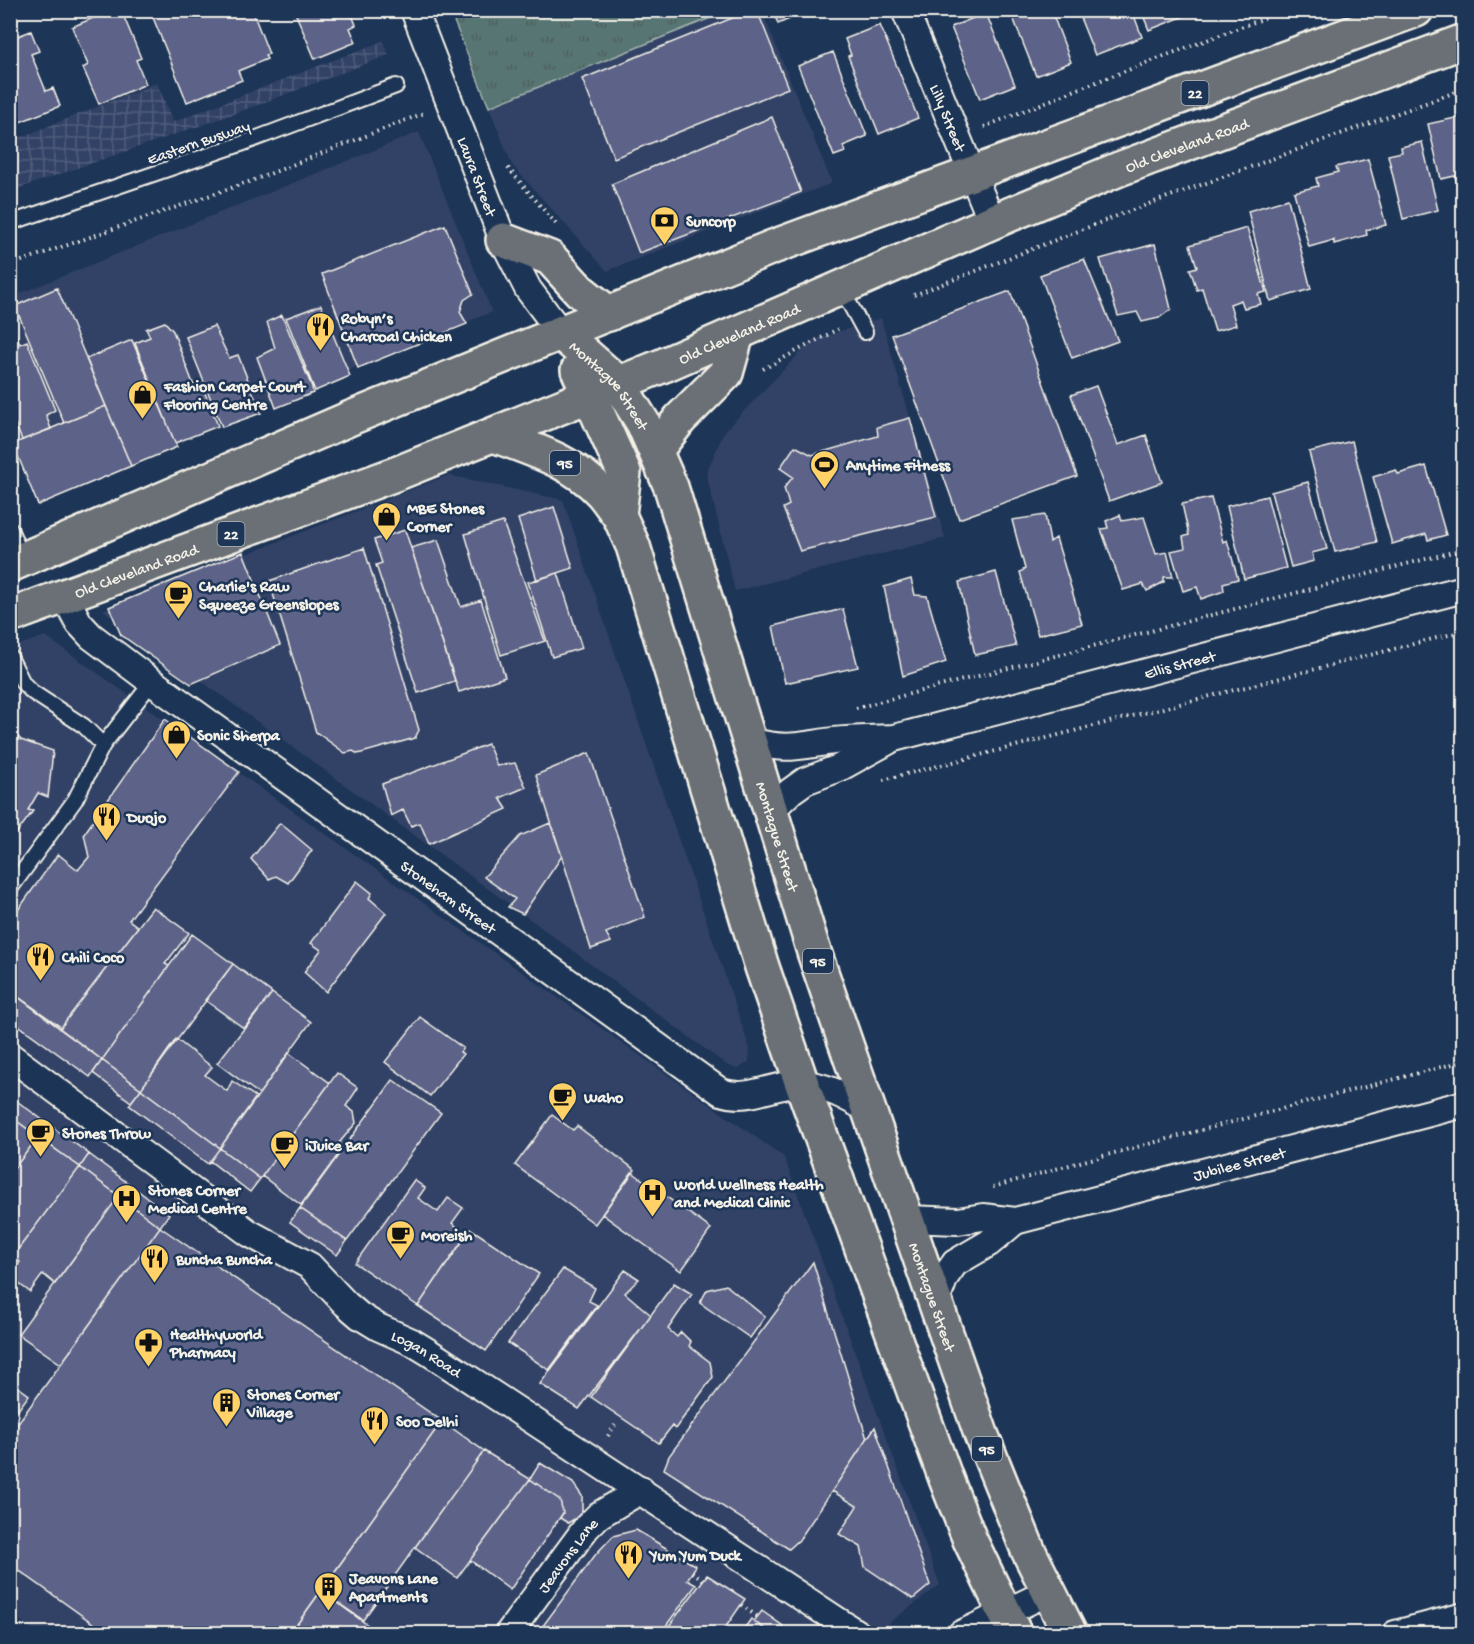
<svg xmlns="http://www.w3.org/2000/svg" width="1474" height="1644" font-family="'Gochi Hand',sans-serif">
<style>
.built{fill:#304266}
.industrial{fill:url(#industrial-grid)}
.grass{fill:url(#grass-tufts);stroke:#a5b3ae;stroke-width:1.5}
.building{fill:#5c6288;stroke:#f4f1e8;stroke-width:1.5}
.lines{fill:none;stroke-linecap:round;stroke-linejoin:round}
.service-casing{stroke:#f4f1e8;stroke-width:18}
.minor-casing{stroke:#f4f1e8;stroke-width:30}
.primary-casing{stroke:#f4f1e8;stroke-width:38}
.trunk-casing{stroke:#f4f1e8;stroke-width:38}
.path{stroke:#f4f1e8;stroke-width:4;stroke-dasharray:1.5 4.5;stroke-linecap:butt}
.service{stroke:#1d3557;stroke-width:14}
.minor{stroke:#1d3557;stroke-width:26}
.primary{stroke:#6a7074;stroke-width:33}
.trunk{stroke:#6a7074;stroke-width:33}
.labels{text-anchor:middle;stroke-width:5;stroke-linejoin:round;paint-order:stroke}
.shield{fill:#1d3557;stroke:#b4b9bc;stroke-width:1.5}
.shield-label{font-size:15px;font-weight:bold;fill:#f4f1e8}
.street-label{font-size:16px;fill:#f4f1e8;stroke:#1d3557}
.poi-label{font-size:16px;font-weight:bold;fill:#f4f1e8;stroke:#1d3557;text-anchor:start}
</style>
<defs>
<pattern id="industrial-grid" width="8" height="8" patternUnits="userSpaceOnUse" patternTransform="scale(1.5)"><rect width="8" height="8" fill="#304266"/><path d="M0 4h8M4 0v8" fill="none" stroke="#4f5e7c"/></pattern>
<pattern id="grass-tufts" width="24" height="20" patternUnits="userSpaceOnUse" patternTransform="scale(1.5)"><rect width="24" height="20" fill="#567573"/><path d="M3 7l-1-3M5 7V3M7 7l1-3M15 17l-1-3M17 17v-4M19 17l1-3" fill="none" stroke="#505e5c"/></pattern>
</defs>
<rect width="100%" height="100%" fill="#1d3557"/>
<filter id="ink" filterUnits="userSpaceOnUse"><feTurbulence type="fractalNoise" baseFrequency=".0167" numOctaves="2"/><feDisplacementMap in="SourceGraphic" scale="12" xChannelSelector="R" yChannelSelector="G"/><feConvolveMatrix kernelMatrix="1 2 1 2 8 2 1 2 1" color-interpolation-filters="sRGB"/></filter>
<g filter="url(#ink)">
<!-- built -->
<path class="built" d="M728 11H762L832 183 607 271 512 165 489 107Z
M419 132 492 312 36 497 11 432V297Z
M881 318 945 538 735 591 706 473 724 432 811 341Z
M449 475 563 500 750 1049 749 1062 738 1069 728 1066 523 914 103 610Z
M45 636 784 1157 940 1585 874 1634H39L11 1614 10 648Z"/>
<!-- industrial -->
<path class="industrial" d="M383 41 389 55 231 115 11 191V141L157 83 173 122Z"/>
<!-- grass -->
<path class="grass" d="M459 11V10L728 11 489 107 451 14Z"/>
<!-- building -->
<path class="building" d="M112 10H121L141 58 136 60 146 84 99 104 83 68 88 65 72 27Z
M150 10H252L269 54 265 55 267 59 238 71 242 80 187 102Z
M294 10H350L356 25 350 28 356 42 315 59Z
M752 10H757L788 88 614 158 582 79Z
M773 10H807L808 11 778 24Z
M1010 10H1051L1071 62 1036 76Z
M1077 10H1132L1142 37 1095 55Z
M1141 10H1185L1187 15 1149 30Z
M986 13 1015 85 980 99 951 27Z
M880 25 918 118 879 134 848 56 851 55 845 39Z
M31 31 39 51 31 54 46 91 53 88 60 106 10 126V39Z
M833 52 867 136 843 146 845 152 834 156 798 66Z
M1464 111V185L1458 187 1455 176 1441 179 1428 124 1460 117 1458 113Z
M772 117 801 192 639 253 612 184Z
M1422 142 1438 210 1403 219 1388 155 1402 152 1401 147Z
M1368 159 1386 225 1366 230 1367 235 1334 244V240L1309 247 1294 192 1318 186 1316 178 1338 172 1336 167Z
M1288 199 1311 289 1270 301 1248 211Z
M445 225 473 294 464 300 460 312 467 324 358 368 322 274Z
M1247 228 1266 292 1258 294 1261 304 1244 308 1241 300 1230 304 1236 325 1215 331 1202 288 1197 290 1190 269 1197 267 1190 245Z
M1155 244 1171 309 1159 318 1142 322 1137 312 1118 316 1100 259Z
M1084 259 1118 341 1072 358 1040 275Z
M57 288 106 406 64 423 15 306Z
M1010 291 1077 476 959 519 892 335Z
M321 305 350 376 315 391 286 318Z
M282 315 312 387 313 393 276 408 257 357 275 348 267 322Z
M165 322 173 331 194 386 201 383 218 426 175 443 135 343 150 337 146 329Z
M214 326 229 358 238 355 261 413 222 427 186 337Z
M13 327 20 344 27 341 55 410 46 415 51 429 22 440 10 412V328Z
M132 340 177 447 131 466 86 359Z
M1096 386 1118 445 1146 435 1162 482 1109 501 1071 395Z
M106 406 131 466 38 505 13 444Z
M910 418 936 517 800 551 783 508 789 505 784 488 793 477 780 468 795 446 812 455 878 436 877 427Z
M1352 441 1377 542 1335 552 1309 452Z
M1426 466 1446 535 1428 540 1426 534 1392 544 1373 477 1396 470 1398 474Z
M1308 482 1327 549 1312 553 1314 561 1291 567 1271 492Z
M1267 496 1286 568 1244 579 1227 506Z
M1211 498 1223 542 1227 540 1238 579 1223 583 1224 591 1201 599 1197 587 1183 591 1171 551 1185 548 1183 537 1189 535 1182 504Z
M554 507 573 568 537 580 518 519Z
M1045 515 1050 542 1056 538 1082 624 1038 635 1020 572 1025 569 1012 520Z
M1120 515 1122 521 1144 517 1156 554 1167 552 1173 577H1164V582L1147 591 1143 584 1123 590 1101 529 1108 528 1106 521Z
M503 522 545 641 501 655 465 534Z
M405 530 455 681 418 693 376 565 382 563 374 540Z
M438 540 461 607 481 600 505 677 459 692 411 548Z
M364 548 419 730 415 738 358 754 353 751 345 753 316 732 269 581Z
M243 552 280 645 191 684 121 635 109 607Z
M996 572 1016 646 975 655 959 582Z
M558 573 582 648 552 657 528 582Z
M911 579 915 595 927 596 946 662 903 676 884 587Z
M843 609 858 667 785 683 773 626Z
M165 719 239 772 129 920 138 927 61 1027 10 991V921L58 854 78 870 89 857 84 834Z
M10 728 21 740 53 751 48 797 38 793 28 810 33 811 10 842Z
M488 744 497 766 515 763 526 787 500 798 507 809 429 844 420 823 411 826 403 810 391 816 382 784Z
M589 753 645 917 606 933 611 942 591 949 536 775Z
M280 823 312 850 288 883 276 876 269 879 251 859Z
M550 823 562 856 523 914 508 907 515 899 484 877 520 836Z
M357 881 372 893 369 898 386 913 326 992 304 972 321 950 311 943Z
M153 907 189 933 165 964 169 966 102 1060 60 1029 61 1027Z
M192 934 233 964 141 1089 102 1060Z
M233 964 272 993 245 1029 205 1000Z
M10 991 102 1060 90 1077 10 1019Z
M272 993 311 1022 259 1094 217 1063Z
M420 1017 463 1048 460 1052 463 1054 430 1096 385 1062Z
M176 1039 212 1067 205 1075 227 1091 232 1081 256 1097 220 1148 141 1089Z
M289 1053 330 1083 260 1179 220 1148Z
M102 1060 141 1089 131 1102 93 1073Z
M337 1073 358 1088 346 1106 354 1112 356 1123 339 1143 344 1147 301 1205 262 1176Z
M393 1080 441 1113 347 1241 300 1208Z
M141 1089 220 1148 208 1164 129 1105Z
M10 1096 89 1154 80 1167 10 1116Z
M552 1115 573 1130 577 1126 635 1170 595 1224 515 1165Z
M10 1116 38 1137 10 1174Z
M38 1137 80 1167 10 1260V1174Z
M220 1148 260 1179 250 1192 210 1161Z
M89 1154 129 1184 119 1196 80 1167Z
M80 1167 119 1196 55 1284 43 1274 30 1292 10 1277 20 1262 13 1256Z
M632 1172 711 1229 681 1271 602 1214Z
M414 1180 425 1188 418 1198 438 1212 448 1198 463 1208 452 1223 467 1234 418 1306 355 1263Z
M129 1184 169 1214 160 1227 119 1196Z
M119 1196 160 1227 61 1364 18 1334Z
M300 1208 347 1241 337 1255 290 1222Z
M160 1227 442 1421 290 1634H108L10 1564V1434Z
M471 1229 539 1274 486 1351 418 1306Z
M813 1262 867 1439 799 1540 789 1549 664 1469 669 1456Z
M563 1269 595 1288 589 1301 597 1305 549 1370 508 1343Z
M625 1270 639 1279 625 1293 651 1315 579 1409 540 1384Z
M674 1283 692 1294 668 1329 677 1337 681 1332 691 1342 689 1346 710 1362 713 1377 675 1429 672 1426 659 1443 591 1397Z
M726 1285 765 1317 750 1338 700 1303 707 1290Z
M10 1381 29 1395 10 1421Z
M442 1421 484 1451 363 1620 321 1591Z
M875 1427 930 1585 913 1599 865 1567 861 1547 839 1534 857 1506 832 1491Z
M484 1451 530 1479 457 1578 415 1547Z
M540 1463 573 1483 582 1496V1512L576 1518 568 1523 560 1518 563 1513 560 1500 530 1479Z
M530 1479 560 1500 563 1513 510 1590 470 1560Z
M636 1530 696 1566 687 1580 696 1585 660 1634H551L542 1627 596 1554 613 1536Z
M707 1575 745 1599 721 1634H663Z
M321 1591 380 1634H290Z
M762 1611 783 1626 777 1634H771L754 1621Z
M751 1619 754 1621 771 1634H740Z"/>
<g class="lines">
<defs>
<path id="service" d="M10 223 241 144 396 86
M841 288 865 332
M10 529 23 559
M10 657 23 683 32 692 84 726 103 745
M10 889 75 800 103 745 152 682"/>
<g id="minor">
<path id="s1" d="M414 10 503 240 528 289 561 333"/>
<path id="s2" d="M905 10 992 222"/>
<path id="s3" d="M64 595 79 623 91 636 152 682 721 1092C751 1102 773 1083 802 1084 827 1085 850 1099 871 1111"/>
<path id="s4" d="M750 741C787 751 797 746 833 741 853 739 874 739 894 738L1464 589"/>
<path d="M771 810 791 791 805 781 839 768 888 741"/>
<path id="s5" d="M10 1056 249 1233 310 1266 346 1304 360 1316 378 1327 412 1342 430 1353 858 1634"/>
<path id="s6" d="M908 1219 958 1221 983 1217 1015 1221 1464 1104"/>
<path d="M936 1301 945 1277 955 1263 989 1243 1015 1221"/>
<path id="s7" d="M508 1634 586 1528 599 1515 641 1490"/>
<path d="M961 1634 1048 1592"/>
<path d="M1395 1634 1464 1616"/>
</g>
<g id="primary">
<path id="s8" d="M561 333 618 383 643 423 671 487 814 952 981 1434 1028 1550 1070 1634"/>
<path d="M578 370 624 472 619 515 633 546 762 967 802 1084 946 1479 970 1540 1015 1634"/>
</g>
<g id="trunk">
<path d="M503 240 550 258 580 291 609 314"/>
<path d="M494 435C533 450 573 461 602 493 608 500 613 508 619 515"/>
<path d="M656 450 680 419 726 373 737 334"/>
<path d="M10 565 353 417 770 248 1416 10"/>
<path id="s9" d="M10 616 398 473 664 365 992 222 1119 169 1464 41"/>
</g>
</defs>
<!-- service casing -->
<use href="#service" class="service-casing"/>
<!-- minor casing -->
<use href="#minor" class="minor-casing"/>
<!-- primary casing -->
<use href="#primary" class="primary-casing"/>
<!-- trunk casing -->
<use href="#trunk" class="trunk-casing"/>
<!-- path -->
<path class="path" d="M984 127 1083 87 1286 10
M508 168 556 224
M10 265 254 180 424 113
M914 295 1135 209 1464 89
M763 369 838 329
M856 708 1464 549
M883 780 1464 631
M993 1187 1080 1162 1464 1061
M608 1436 615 1425
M692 1572 704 1580
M741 1605 758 1617"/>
<!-- service -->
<use href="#service" class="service"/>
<!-- minor -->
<use href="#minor" class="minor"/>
<!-- primary -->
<use href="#primary" class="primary"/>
<!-- trunk -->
<use href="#trunk" class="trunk"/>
</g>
</g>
<!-- icons -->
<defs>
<symbol id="bank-pin" viewBox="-11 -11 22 30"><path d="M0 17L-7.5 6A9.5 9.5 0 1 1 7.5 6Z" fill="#ffd166" stroke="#1d3557"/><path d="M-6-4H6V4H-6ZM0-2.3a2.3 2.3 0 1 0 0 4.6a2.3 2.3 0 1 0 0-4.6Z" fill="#111"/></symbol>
<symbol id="restaurant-pin" viewBox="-11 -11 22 30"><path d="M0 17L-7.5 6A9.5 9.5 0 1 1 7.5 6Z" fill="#ffd166" stroke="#1d3557"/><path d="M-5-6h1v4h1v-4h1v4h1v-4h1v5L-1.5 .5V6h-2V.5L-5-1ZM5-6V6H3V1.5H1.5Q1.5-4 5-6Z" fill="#111"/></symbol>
<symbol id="shop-pin" viewBox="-11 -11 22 30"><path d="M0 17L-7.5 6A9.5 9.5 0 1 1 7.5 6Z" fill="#ffd166" stroke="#1d3557"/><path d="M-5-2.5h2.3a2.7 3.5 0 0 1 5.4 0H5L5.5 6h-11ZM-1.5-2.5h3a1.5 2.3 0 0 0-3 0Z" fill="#111"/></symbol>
<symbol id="stadium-pin" viewBox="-11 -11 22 30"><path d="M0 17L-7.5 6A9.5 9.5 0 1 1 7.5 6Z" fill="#ffd166" stroke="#1d3557"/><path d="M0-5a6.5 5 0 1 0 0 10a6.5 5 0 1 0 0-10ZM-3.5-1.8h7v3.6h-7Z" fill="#111"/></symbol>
<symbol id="cafe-pin" viewBox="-11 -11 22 30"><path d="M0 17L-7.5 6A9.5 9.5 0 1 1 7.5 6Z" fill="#ffd166" stroke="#1d3557"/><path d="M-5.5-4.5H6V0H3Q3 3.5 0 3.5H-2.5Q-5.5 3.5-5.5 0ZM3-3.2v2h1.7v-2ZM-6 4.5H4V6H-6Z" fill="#111"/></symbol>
<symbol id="hospital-pin" viewBox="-11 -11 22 30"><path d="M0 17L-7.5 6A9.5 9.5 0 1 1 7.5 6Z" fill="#ffd166" stroke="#1d3557"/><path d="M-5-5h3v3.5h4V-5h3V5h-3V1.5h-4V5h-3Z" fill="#111"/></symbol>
<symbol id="pharmacy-pin" viewBox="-11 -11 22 30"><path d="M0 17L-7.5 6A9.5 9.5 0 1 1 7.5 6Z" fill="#ffd166" stroke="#1d3557"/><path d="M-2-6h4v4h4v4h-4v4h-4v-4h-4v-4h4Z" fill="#111"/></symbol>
<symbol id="building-pin" viewBox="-11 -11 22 30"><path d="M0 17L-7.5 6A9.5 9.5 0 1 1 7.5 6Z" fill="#ffd166" stroke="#1d3557"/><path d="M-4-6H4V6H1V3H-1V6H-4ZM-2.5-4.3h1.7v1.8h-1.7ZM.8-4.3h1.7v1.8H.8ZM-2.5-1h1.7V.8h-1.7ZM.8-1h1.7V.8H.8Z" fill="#111"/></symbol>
</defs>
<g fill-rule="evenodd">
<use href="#bank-pin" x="648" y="204" width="33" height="45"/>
<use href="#restaurant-pin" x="304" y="310" width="33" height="45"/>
<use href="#shop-pin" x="126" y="378" width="33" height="45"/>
<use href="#stadium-pin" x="808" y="448" width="33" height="45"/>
<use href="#shop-pin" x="370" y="500" width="33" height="45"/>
<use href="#cafe-pin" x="162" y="578" width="33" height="45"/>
<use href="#shop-pin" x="160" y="718" width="33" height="45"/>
<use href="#restaurant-pin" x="90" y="800" width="33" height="45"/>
<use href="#restaurant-pin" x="24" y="940" width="33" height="45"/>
<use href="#cafe-pin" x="546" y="1080" width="33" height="45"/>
<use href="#cafe-pin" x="24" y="1116" width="33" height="45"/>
<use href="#cafe-pin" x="268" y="1128" width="33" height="45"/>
<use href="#hospital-pin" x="636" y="1176" width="33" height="45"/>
<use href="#hospital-pin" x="110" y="1182" width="33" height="45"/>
<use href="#cafe-pin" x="384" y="1218" width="33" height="45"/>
<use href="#restaurant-pin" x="138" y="1242" width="33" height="45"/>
<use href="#pharmacy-pin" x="132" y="1326" width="33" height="45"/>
<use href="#building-pin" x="210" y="1386" width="33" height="45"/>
<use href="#restaurant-pin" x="358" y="1404" width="33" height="45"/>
<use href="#restaurant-pin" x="612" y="1538" width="33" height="45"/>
<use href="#building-pin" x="312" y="1570" width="33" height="45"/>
</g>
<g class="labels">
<!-- shield labels -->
<g class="shield">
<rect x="1181.5" y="81" width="27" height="24" rx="4.5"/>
<rect x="550" y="451" width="30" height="24" rx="4.5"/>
<rect x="217.5" y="522" width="27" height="24" rx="4.5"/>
<rect x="803" y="949" width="30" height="24" rx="4.5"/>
<rect x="972" y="1437" width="30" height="24" rx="4.5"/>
</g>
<g class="shield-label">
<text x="1195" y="98">22</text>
<text x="565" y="468">95</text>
<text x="231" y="539">22</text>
<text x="818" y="966">95</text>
<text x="987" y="1454">95</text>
</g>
<!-- street labels -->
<g class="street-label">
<text dy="6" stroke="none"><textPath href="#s2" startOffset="116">Lilly Street</textPath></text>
<text transform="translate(198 141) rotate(-19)" y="6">Eastern Busway</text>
<text dy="6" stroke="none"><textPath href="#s9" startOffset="1268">Old Cleveland Road</textPath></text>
<text dy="6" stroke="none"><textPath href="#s1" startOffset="178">Laura Street</textPath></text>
<text dy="6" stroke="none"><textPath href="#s9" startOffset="782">Old Cleveland Road</textPath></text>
<text dy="6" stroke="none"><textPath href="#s8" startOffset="72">Montague Street</textPath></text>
<text dy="6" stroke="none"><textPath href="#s9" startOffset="134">Old Cleveland Road</textPath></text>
<text dy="6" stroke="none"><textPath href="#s4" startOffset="440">Ellis Street</textPath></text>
<text dy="6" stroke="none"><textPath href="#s8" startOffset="558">Montague Street</textPath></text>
<text dy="6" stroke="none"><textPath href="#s3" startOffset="492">Stoneham Street</textPath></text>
<text dy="6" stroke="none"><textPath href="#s6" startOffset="339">Jubilee Street</textPath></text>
<text dy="6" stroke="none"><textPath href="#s8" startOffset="1044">Montague Street</textPath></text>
<text dy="6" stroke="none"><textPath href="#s5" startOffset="514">Logan Road</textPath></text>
<text dy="6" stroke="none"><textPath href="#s7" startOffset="99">Jeavons Lane</textPath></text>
</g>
<!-- poi labels -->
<g class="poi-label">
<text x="686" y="226">Suncorp</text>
<text x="341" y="323">Robyn’s<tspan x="341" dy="18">Charcoal Chicken</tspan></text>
<text x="164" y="391">Fashion Carpet Court<tspan x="164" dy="18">Flooring Centre</tspan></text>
<text x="846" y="470">Anytime Fitness</text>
<text x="407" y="513">MBE Stones<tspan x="407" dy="18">Corner</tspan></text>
<text x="199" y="591">Charlie's Raw<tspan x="199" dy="18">Squeeze Greenslopes</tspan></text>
<text x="197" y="740">Sonic Sherpa</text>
<text x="127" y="822">Duojo</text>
<text x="62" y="962">Chili Coco</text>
<text x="584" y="1102">Waho</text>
<text x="62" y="1138">Stones Throw</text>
<text x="305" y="1150">iJuice Bar</text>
<text x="674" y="1189">World Wellness Health<tspan x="674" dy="18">and Medical Clinic</tspan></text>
<text x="148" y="1195">Stones Corner<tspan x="148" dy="18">Medical Centre</tspan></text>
<text x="421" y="1240">Moreish</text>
<text x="176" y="1264">Buncha Buncha</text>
<text x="170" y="1339">Healthyworld<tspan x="170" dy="18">Pharmacy</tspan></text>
<text x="247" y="1399">Stones Corner<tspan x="247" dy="18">Village</tspan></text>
<text x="396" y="1426">Soo Delhi</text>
<text x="650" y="1560">Yum Yum Duck</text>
<text x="349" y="1583">Jeavons Lane<tspan x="349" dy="18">Apartments</tspan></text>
</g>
</g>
<!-- margin -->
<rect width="1474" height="1644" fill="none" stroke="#1d3557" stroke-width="36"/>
<rect x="18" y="18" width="1438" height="1608" fill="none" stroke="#f4f1e8" stroke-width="2" filter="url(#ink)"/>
</svg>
